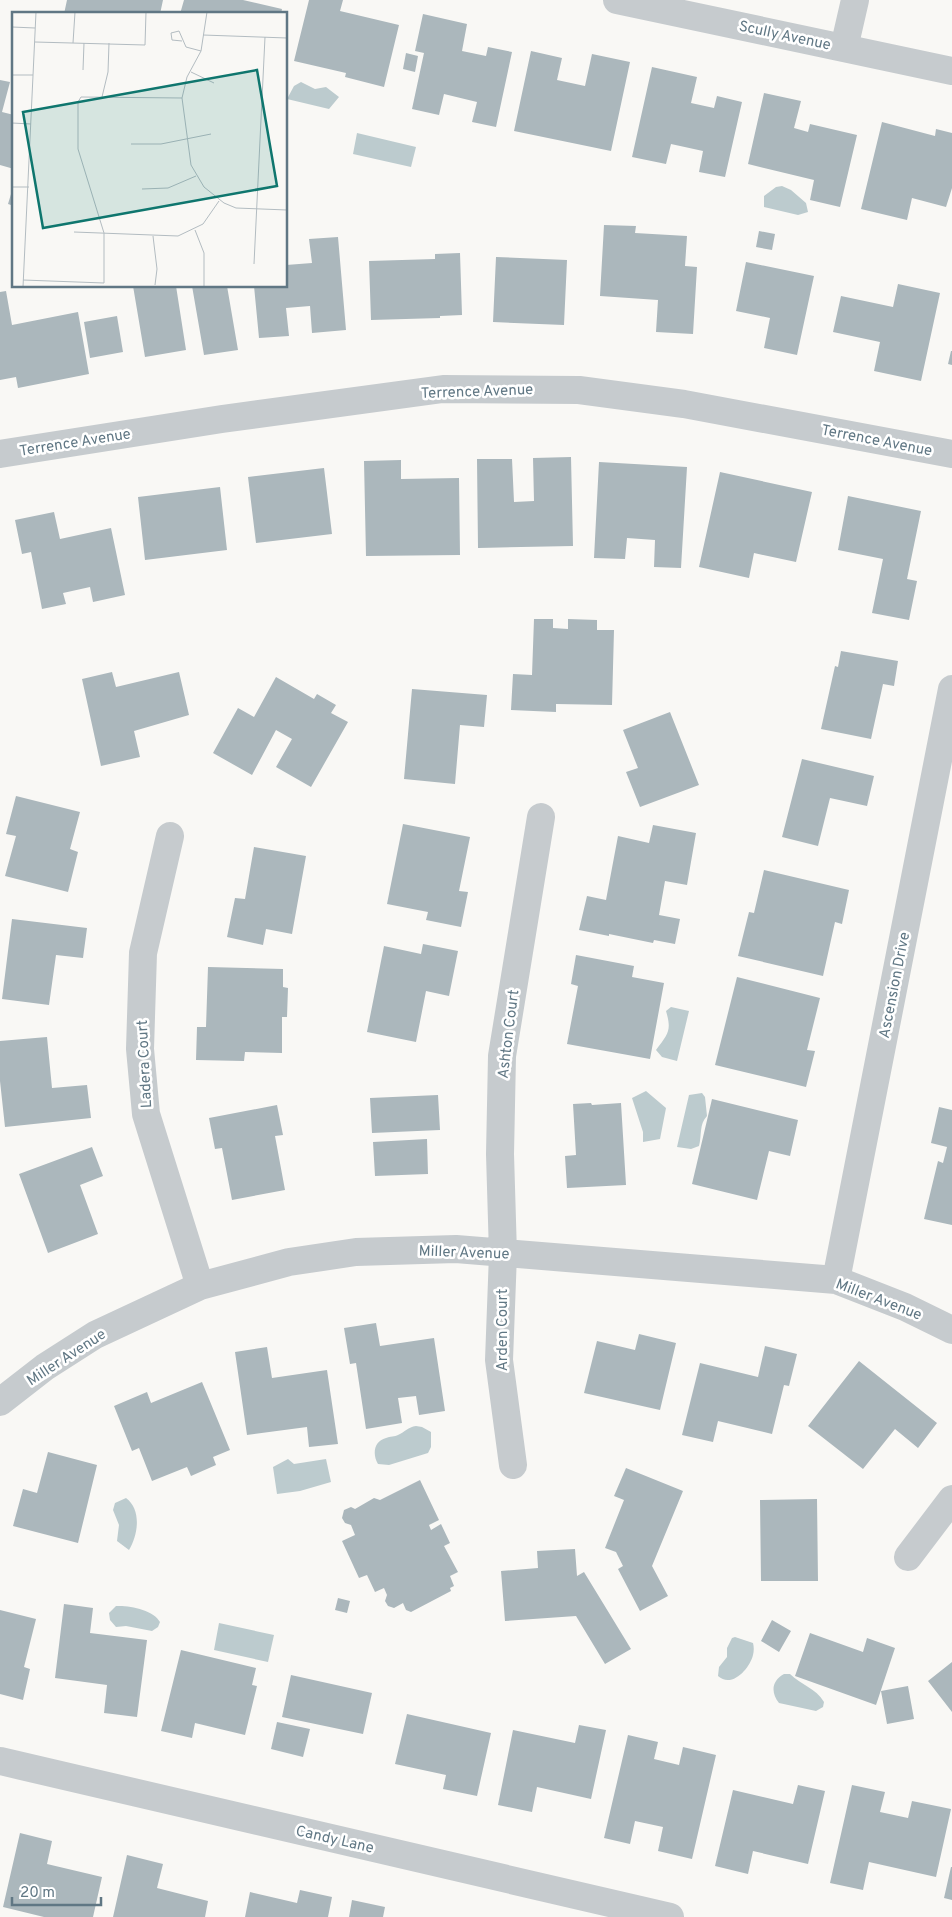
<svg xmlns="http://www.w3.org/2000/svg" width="952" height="1917" font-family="Overpass,sans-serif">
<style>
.water{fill:#bccbce}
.building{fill:#abb7bc}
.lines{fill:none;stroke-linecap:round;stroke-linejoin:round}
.street{stroke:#c6cbce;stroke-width:28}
.labels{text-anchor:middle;stroke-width:5;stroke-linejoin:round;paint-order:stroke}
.street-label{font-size:15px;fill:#607784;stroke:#fff}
.inset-road{fill:none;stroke:#b3bcc1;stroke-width:1}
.view{fill:#0f766e;fill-opacity:0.15;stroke:#0f766e;stroke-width:2.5}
.inset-edge{fill:none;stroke:#607784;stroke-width:2.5}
</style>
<rect width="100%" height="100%" fill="#f9f8f5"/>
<!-- water -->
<path class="water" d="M301 82 315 89 326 87 339 97 329 109 287 99 294 86Z
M357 133 416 147 411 167 353 154Z
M782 186 791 190 806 203 808 212 798 215 764 207V196L776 187Z
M671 1007 689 1011 677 1061 662 1057 656 1050C668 1034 672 1031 666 1011Z
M646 1091 666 1108 660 1139 643 1142V1132L632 1098Z
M702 1093 705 1097 707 1116C699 1124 702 1135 699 1146L691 1149 677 1147 689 1095Z
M416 1426 422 1427 431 1432V1447L428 1453 389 1465 378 1464C372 1454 374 1441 386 1438 390 1436 395 1437 398 1435 405 1432 408 1427 416 1426Z
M288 1459 294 1464 326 1459 331 1482 300 1491 277 1494 273 1467Z
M126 1498C142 1510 138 1535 129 1550L117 1541 119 1525 113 1510 115 1503Z
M116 1606C129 1605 154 1610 160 1622L158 1627 152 1631 126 1626 116 1627 110 1620 109 1613Z
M219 1623 274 1635 268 1662 214 1650Z
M735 1637 753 1643C754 1647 754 1651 753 1655 750 1668 732 1689 718 1676L719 1667 727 1657V1648L732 1638Z
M784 1674H790C801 1685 816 1688 824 1702L823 1707 816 1711 779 1703C771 1693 771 1681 784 1674Z"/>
<!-- building -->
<path class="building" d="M67 0H163L160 14H64Z
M184 0H243L282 9 281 14H180Z
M309 0H343L340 11 399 25 384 87 345 77 346 73 294 61Z
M423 14 467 24 462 51 486 56 488 47 512 52 496 127 472 122 477 102 444 94 439 115 412 109 424 53 415 51Z
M531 51 562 58 557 80 585 86 592 54 630 62 611 151 514 131Z
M406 53 418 56 415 72 403 69Z
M652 67 697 77 691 103 714 108 717 96 742 102 725 177 699 172 703 151 671 144 666 164 632 157Z
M0 80 10 82 2 112 14 115V169L0 165Z
M764 93 801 101 794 128 808 132 810 124 857 135 840 207 810 200 814 180 748 164Z
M882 122 935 136 936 129 952 133V188L946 207 912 198 907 220 861 209Z
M14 184V206L8 204Z
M604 225 636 226 635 233 687 236 685 266 697 267 693 334 656 332 658 300 600 296Z
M759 231 775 234 772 250 756 247Z
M338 237 346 330 312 333 310 306 286 308 289 336 259 338 254 286H286V265L312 263 309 239Z
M460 253 462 315 440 316V318L371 320 369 261 435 259V254Z
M496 257 567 260 564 325 493 322Z
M746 262 814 276 797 355 764 348 770 318 736 311Z
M898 284 940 293 921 381 874 371 880 342 833 332 841 296 893 307Z
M133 286H176L186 350 145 357Z
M192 286H227L238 350 204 355Z
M6 291 12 325 78 312 89 374 18 388 16 377 0 380V292Z
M117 316 123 352 90 358 84 322Z
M951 351H952V365L948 364Z
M571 457 573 546 478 548 477 459H512L514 502 534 501 533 458Z
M401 460V479L459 478 460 555 366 556 364 461Z
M599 462 687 467 681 568 654 567 655 540 627 538 625 559 594 558Z
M324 468 332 534 256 543 248 477Z
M720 472 812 492 796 562 754 553 749 578 699 567Z
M220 487 227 550 145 560 138 497Z
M848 496 921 511 907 579 917 581 909 620 872 613 883 559 838 550Z
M54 512 60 539 111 528 125 595 93 602 90 587 63 593 66 604 42 609 31 552 22 554 15 520Z
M534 619H553V628L568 629V619L597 620V630H614L612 705 556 704V712L511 710 513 674 532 675Z
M841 651 898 661 894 686 883 684 871 739 821 729 835 666 838 667Z
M112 672 116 687 179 672 189 715 134 731 140 757 101 766 82 679Z
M276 677 314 699 317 694 336 705 331 713 348 722 311 787 276 767 292 739 276 730 252 775 213 753 238 708 254 717Z
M412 689 487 695 484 727 460 725 455 784 404 779Z
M670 712 699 785 640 807 626 772 638 768 623 730Z
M802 759 874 776 867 806 830 798 818 846 782 837Z
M16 796 80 812 70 849 78 852 68 892 5 876 16 836 6 834Z
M403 824 470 837 459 891 468 892 461 927 426 920 428 912 387 904Z
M653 825 696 833 687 885 665 881 659 915 680 919 675 944 654 940 653 943 609 934V936L579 930 587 896 606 900 618 836 649 843Z
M254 847 306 856 292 934 266 929 263 945 227 937 235 898 245 899Z
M764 870 849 890 842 924 835 922 823 976 738 956 749 912 754 913Z
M12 919 87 928 83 958 56 955 49 1005 2 999Z
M423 944 458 951 449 996 426 991 416 1042 367 1032 384 946 421 954Z
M576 955 634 966 632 977 664 983 650 1059 567 1044 578 986 571 984Z
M208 967 283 969V987L288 988 287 1017H282V1053L245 1052 244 1061 196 1060 197 1027H206Z
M737 977 820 998 807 1050 815 1051 806 1087 715 1065Z
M47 1037 52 1088 87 1085 91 1118 5 1127 0 1081V1041Z
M438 1095 440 1130 372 1133 370 1098Z
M712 1099 798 1120 790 1156 769 1151 757 1200 692 1184Z
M591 1103 592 1105 621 1103 626 1185 567 1188 565 1156 576 1155 573 1104Z
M277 1105 283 1135 275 1136 285 1190 232 1200 222 1148 215 1149 209 1118Z
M939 1107 952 1110V1225L924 1219 938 1161 943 1163 947 1147 931 1143Z
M427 1139 428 1174 375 1176 373 1142Z
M92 1147 103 1176 80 1185 98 1234 48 1253 19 1174Z
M376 1323 380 1346 434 1338 445 1411 419 1415 416 1396 398 1398 402 1423 366 1429 356 1363 350 1364 344 1328Z
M639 1334 676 1343 660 1410 584 1393 597 1341 635 1350Z
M765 1346 797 1354 789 1386 784 1385 772 1434 718 1421 713 1442 682 1435 700 1363 758 1377Z
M267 1347 272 1378 327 1370 338 1444 309 1447 307 1427 247 1435 235 1352Z
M859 1361 937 1423 918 1448 895 1429 863 1469 808 1426Z
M202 1382 230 1450 213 1457 216 1465 191 1476 187 1467 152 1481 139 1448 132 1451 114 1406 147 1392 151 1403Z
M48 1452 97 1465 78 1543 13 1526 23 1489 37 1493Z
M626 1468 683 1491 652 1566 668 1596 640 1611 618 1569 623 1566 616 1552 605 1548 624 1500 614 1496Z
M420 1480 439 1520 429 1525 431 1530 441 1524 450 1543 444 1546 458 1572 450 1576 454 1586 450 1588 451 1591 411 1612 406 1610 403 1603 394 1608 388 1606 385 1601 387 1595 384 1588 375 1592 367 1575 359 1578 342 1541 355 1535 351 1525 345 1523 342 1518 344 1510 351 1507 355 1509 374 1498 380 1500Z
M817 1499 818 1581H761L760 1500Z
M575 1549 577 1576 584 1572 631 1649 605 1664 576 1616 505 1621 501 1571 538 1568 537 1551Z
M338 1598 350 1601 347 1613 335 1610Z
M64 1604 93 1608 90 1633 147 1640 137 1717 104 1713 107 1685 55 1678Z
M0 1610 36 1619 24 1667 30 1669 23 1700 0 1694Z
M772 1620 791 1631 779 1652 761 1641Z
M810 1633 863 1652 867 1638 895 1648 876 1705 795 1676Z
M181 1650 256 1668 252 1685 257 1686 245 1735 195 1723 192 1738 161 1731Z
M952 1662V1712L928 1681Z
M291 1675 372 1693 363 1734 282 1717Z
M908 1686 914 1719 887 1724 881 1691Z
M407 1714 491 1733 477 1796 443 1789 446 1775 395 1764Z
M277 1722 310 1729 303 1757 271 1749Z
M579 1725 606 1730 591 1799 537 1787 532 1812 498 1805 513 1730 575 1743Z
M628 1735 658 1742 654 1759 679 1765 683 1747 716 1755 692 1859 658 1851 663 1827 635 1821 630 1844 604 1838Z
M798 1785 825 1791 808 1864 753 1851 748 1874 715 1866 733 1790 793 1804Z
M852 1785 885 1792 880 1812 908 1818 912 1801 951 1809 936 1877 869 1862 863 1890 830 1883Z
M20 1833 52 1841 47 1864 102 1877 93 1917H44L3 1907Z
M127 1855 163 1864 157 1888 208 1901 205 1917H113Z
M951 1867H952V1900L944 1898Z
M300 1890 332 1897 328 1917H245L250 1892 297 1903Z
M352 1900 385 1907 383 1917H349Z"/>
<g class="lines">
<!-- street -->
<path class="street" d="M617 0 952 71
M844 48 855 0
M0 454 222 419 443 389 579 390 684 404 952 454
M170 836 143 953 140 1049 146 1114 200 1286
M836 1280 952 689
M0 1402 45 1367 95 1335 200 1286 289 1262 356 1252 456 1249 836 1280 905 1307 952 1330
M513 1465 499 1360 503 1254 500 1154 502 1056 541 817
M908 1557 952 1499
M0 1761 670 1917"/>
</g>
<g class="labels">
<!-- street labels -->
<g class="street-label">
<text transform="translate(785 35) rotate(12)" y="5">Scully Avenue</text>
<text transform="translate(477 391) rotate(-2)" y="5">Terrence Avenue</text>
<text transform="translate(877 440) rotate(11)" y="5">Terrence Avenue</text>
<text transform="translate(75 442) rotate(-9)" y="5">Terrence Avenue</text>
<text transform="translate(894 985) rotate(-79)" y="5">Ascension Drive</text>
<text transform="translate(508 1034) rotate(-83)" y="5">Ashton Court</text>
<text transform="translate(144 1064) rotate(-93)" y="5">Ladera Court</text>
<text transform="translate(464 1252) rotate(2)" y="5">Miller Avenue</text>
<text transform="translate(879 1299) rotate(21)" y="5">Miller Avenue</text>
<text transform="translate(502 1330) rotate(-90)" y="5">Arden Court</text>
<text transform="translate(66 1357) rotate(-33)" y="5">Miller Avenue</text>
<text transform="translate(335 1839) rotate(13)" y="5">Candy Lane</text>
</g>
</g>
<!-- overview -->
<g transform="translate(12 12)">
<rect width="275" height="275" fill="#f9f8f5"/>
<path class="inset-road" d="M195 0 189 39 175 65 170 86 179 153 192 175 212 191 224 196 275 198M0 15 23 16M191 23 275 26M170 29 160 28 159 21 167 19 174 35 189 39M23 30 133 33 134 0M61 31 63 0M71 58 72 31M179 60 202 71M0 63H21M90 85 96 60 97 31M0 111 19 112M119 132H149L199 122M0 175H17M130 177 156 176 184 164M183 218 192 241V275M62 220 166 224 191 212 207 189M141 224 145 257 143 273M242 252 253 25M11 268 92 271V221L66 137V90L69 85 170 86M11 275 24 0"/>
<path class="view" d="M245 58 265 174 31 216 11 100Z"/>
<rect width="275" height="275" class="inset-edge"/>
</g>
<!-- scale -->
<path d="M12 1897v8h89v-8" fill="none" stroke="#607784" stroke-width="2.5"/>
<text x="20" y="1897" font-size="15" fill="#607784" stroke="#ffffff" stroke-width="4" paint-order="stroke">20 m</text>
</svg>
